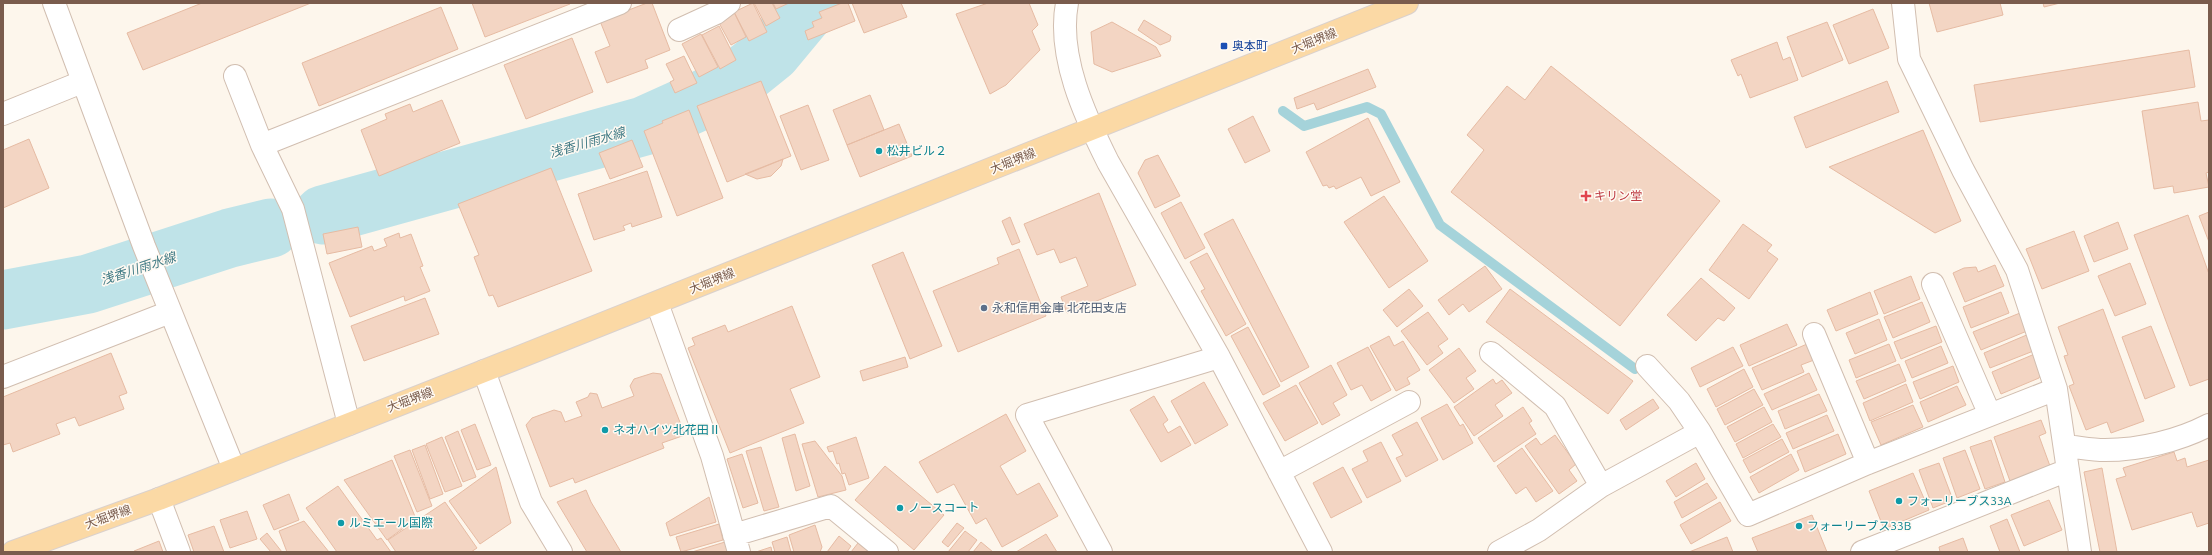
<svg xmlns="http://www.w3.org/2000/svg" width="2212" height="555" font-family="Ubuntu,'Noto Sans JP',sans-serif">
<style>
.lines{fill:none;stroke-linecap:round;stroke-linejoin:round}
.stream{stroke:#a5d3da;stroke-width:10}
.river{stroke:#bfe3e8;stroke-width:59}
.building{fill:#f3d5c3;stroke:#e6bba3}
.minor-casing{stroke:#d1beb0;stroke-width:24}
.major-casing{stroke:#dad1cd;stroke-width:24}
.minor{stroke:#fff;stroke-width:22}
.major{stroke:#fbd9a5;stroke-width:22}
.transit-dot{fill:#1a4fb4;stroke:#fffaf3;stroke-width:1.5}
.culture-dot{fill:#0f9aa8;stroke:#fffaf3;stroke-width:1.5}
.health-dot{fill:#e0444e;stroke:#fffaf3;stroke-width:1.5}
.service-dot{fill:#5c6f8a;stroke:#fffaf3;stroke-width:1.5}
.labels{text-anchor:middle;stroke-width:3;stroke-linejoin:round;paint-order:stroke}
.street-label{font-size:12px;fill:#7a5c4d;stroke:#fffaf3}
.transit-label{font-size:12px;fill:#164399;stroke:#fffaf3;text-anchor:start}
.culture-label{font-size:12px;fill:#0d838f;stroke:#fffaf3;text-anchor:start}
.health-label{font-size:12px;fill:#be3a42;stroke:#fffaf3;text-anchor:start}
.service-label{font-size:12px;fill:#4e5e75;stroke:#fffaf3;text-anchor:start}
.water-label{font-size:13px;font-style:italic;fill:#437c86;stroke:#fffaf3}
</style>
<rect width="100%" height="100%" fill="#fdf6ec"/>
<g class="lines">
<!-- stream -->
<path class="stream" d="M1283 111 1304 126 1367 107 1381 114 1440 225 1635 369"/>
<!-- river -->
<path class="river" d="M323 215 644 126 726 89 772 52 811 5 815 3
M3 300 88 284 230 238 271 228"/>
</g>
<!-- building -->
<path class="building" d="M202 3H311L143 70 127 33Z
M472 3H569L570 4 485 37Z
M647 3H652L670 50 645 60 648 68 607 83 595 52 610 46 600 21Z
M753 3 767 32 749 41 734 12Z
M754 3H772L780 18 766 26Z
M773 3H789L776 9Z
M842 3H848L855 21 808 40 805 31 814 27 812 22 822 18 819 12Z
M852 3H901L907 17 864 33Z
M988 3H1029L1038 25 1032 31 1040 50 1006 85 990 94 956 14Z
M1929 3H2000L2003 15 1937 32Z
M2043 3H2060L2044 7Z
M441 7 458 49 319 106 302 63Z
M1873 9 1889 48 1849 64 1833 25Z
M734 12 746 37 731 45 719 23Z
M1144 20 1171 36 1170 41 1160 45 1138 30Z
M1112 22 1156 47 1161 56 1112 72 1094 64 1091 32Z
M1827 22 1843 60 1802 77 1787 37Z
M719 26 736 60 720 69 702 35Z
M701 34 718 67 699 77 682 44Z
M572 38 593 92 526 119 504 65Z
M1777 42 1783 60 1790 57 1798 80 1750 98 1741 74 1738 76 1731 60Z
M2189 50 2195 87 1980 122 1974 85Z
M684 56 697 83 675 93 670 82 674 80 666 64Z
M1551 66 1720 201 1620 326 1451 192 1484 150 1467 135 1507 86 1525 100Z
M1368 69 1376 87 1317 110 1314 103 1297 109 1294 98Z
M761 81 791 156 727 182 697 106Z
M1887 81 1899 112 1806 148 1794 117Z
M870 95 884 130 847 145 833 110Z
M442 100 460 143 379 176 361 130 387 119 385 114 410 104 413 112Z
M2198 102 2201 121 2209 120V172L2206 173 2209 187 2174 193 2173 186 2154 189 2142 111Z
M808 105 829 160 801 170 780 116Z
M689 110 723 198 677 216 644 131 663 123 662 121Z
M1253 116 1270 151 1245 163 1228 129Z
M1368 118 1400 182 1371 196 1361 177 1336 189 1334 186 1329 188 1327 185 1323 186 1306 152Z
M899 124 912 156 860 177 847 145Z
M1923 130 1961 221 1935 233 1829 167Z
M29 139 49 188 3 208V150Z
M632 140 643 167 610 179 599 153Z
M1158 155 1180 196 1155 208 1138 173 1145 160Z
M783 159 781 166 771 176 757 179 745 174Z
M551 168 592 271 498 307 493 295 489 296 474 257 479 255 458 204Z
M647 171 662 217 632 227 631 223 623 226 625 230 594 240 578 194Z
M1099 193 1136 285 1067 313 1061 297 1088 286 1076 257 1060 263 1054 249 1037 255 1024 224Z
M1384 196 1428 261 1389 288 1344 222Z
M1181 202 1205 248 1185 259 1161 213Z
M2209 212V242L2199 216Z
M2188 215 2209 274V379L2190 386 2134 235Z
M1010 217 1020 242 1012 245 1002 221Z
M1233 219 1309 367 1281 382 1204 234Z
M2118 222 2128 249 2094 262 2084 236Z
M1743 224 1772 245 1767 251 1778 259 1749 299 1709 270Z
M358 227 362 247 327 254 323 234Z
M2074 231 2089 271 2042 289 2026 249Z
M399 233 400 238 411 234 423 266 420 267 430 291 405 301 404 296 350 317 329 263 372 246 374 251 387 246 384 239Z
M1019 249 1046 316 958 352 933 291 999 264 997 258Z
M903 252 942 346 910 359 872 265Z
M1207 253 1246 324 1226 336 1201 291 1205 289 1190 262Z
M2130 263 2146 304 2115 316 2098 276Z
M1995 265 2004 286 1965 302 1953 273 1964 268 1976 267 1978 272Z
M1485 266 1502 289 1469 312 1463 304 1449 315 1438 300Z
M1911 276 1920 299 1884 314 1874 291Z
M1701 278 1735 308 1724 321 1718 318 1696 341 1667 315Z
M1409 289 1423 306 1397 327 1383 310Z
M1510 289 1633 381 1608 414 1486 322Z
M1870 292 1878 314 1836 331 1827 310Z
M2001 292 2009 313 1971 328 1963 307Z
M425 298 439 334 364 361 351 326Z
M1922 302 1930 322 1893 338 1884 317Z
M792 306 820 377 790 389 804 423 730 453 688 348 695 345 692 338 725 325 728 332Z
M2103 309 2144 421 2111 433 2107 422 2086 430 2069 386 2074 384 2064 356 2068 355 2058 327Z
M1428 312 1448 339 1438 346 1443 353 1427 365 1401 331Z
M2020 313 2027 331 1981 350 1973 332Z
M1879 319 1887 340 1855 354 1846 333Z
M1787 324 1797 345 1749 366 1740 345Z
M1936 326 1942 342 1901 359 1894 342Z
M2151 326 2175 387 2145 399 2122 337Z
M1248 327 1280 386 1263 395 1231 336Z
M2029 334 2036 350 1990 368 1984 353Z
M1389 336 1394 346 1403 341 1420 370 1407 378 1410 384 1396 391 1370 346Z
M1807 344 1814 360 1801 365 1804 372 1762 390 1752 368Z
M1889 344 1896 361 1856 378 1849 360Z
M1941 346 1948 363 1912 378 1905 361Z
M1368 347 1391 390 1371 401 1362 385 1351 390 1337 363Z
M1733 347 1743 366 1700 387 1691 368Z
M1459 348 1476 371 1466 378 1474 389 1454 403 1429 370Z
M111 353 127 393 119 396 124 409 79 426 75 417 56 424 60 434 13 452 10 443 3 445V397Z
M2037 353 2043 368 2039 378 2001 394 1992 372Z
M905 357 908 367 863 381 860 371Z
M1899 364 1906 381 1864 399 1856 381Z
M1331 365 1347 395 1333 403 1340 415 1322 425 1299 383Z
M1953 366 1959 382 1920 399 1913 382Z
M1744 369 1753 387 1716 407 1707 389Z
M653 373 661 374 685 435 662 443 664 448 575 483 573 478 550 487 526 425 532 418 554 410 561 412 565 422 582 416 576 402 588 397 590 393 597 394 602 408 634 396 630 386 634 379Z
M1809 373 1817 390 1772 410 1764 394Z
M1493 379 1496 384 1502 380 1512 393 1495 405 1503 416 1474 436 1454 407Z
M1204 382 1228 425 1195 444 1171 401Z
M1906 384 1913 402 1870 421 1863 403Z
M1296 385 1318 423 1285 441 1263 403Z
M1957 386 1966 405 1928 422 1920 402Z
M1754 389 1763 405 1725 425 1717 409Z
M1819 394 1827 411 1785 429 1778 411Z
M1154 396 1168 420 1163 424 1168 433 1180 426 1191 445 1161 462 1130 410Z
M1653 399 1659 408 1626 430 1620 420Z
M1447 404 1460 426 1463 424 1473 443 1443 460 1421 418Z
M1913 405 1923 427 1881 445 1871 422Z
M1523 407 1532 421 1529 423 1536 434 1494 462 1478 438Z
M1764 407 1772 422 1735 442 1727 427Z
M1006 414 1026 451 1000 466 1017 495 1039 483 1058 516 1002 547 986 518 976 524 954 484 937 493 919 462Z
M1827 415 1834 431 1793 449 1786 433Z
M2041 420 2046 433 2039 436 2050 466 2010 481 1994 437Z
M1417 422 1438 460 1406 477 1396 458 1403 455 1392 435Z
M475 424 491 465 477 470 461 430Z
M1773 424 1781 437 1743 458 1736 444Z
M458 431 476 477 463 482 445 437Z
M795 434 810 486 796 491 782 438Z
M1838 434 1846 454 1805 472 1797 451Z
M1555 435 1576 464 1569 470 1577 481 1559 494 1525 446 1536 438 1541 445Z
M442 437 462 486 445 492 426 444Z
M856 437 869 478 849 485 845 473 842 474 839 463 837 464 833 451 829 452 827 447Z
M1782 439 1789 452 1750 473 1743 460Z
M1991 440 2005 482 1985 489 1970 447Z
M815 441 842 476 846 490 818 497 802 444Z
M1381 442 1401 481 1367 498 1352 469 1368 461 1363 451Z
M425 445 443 494 430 499 412 450Z
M761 447 779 507 764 511 746 451Z
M1522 448 1553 491 1536 502 1526 487 1516 494 1497 466Z
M410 450 432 506 417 512 394 456Z
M1965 450 1980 489 1957 498 1943 458Z
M2174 452 2177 461 2185 458 2187 467 2209 460V523L2197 527 2192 512 2132 530 2116 479 2126 476 2123 468Z
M742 454 758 503 743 508 727 459Z
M1791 454 1799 470 1759 493 1750 477Z
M392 460 416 519 387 540 344 480Z
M1696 463 1705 479 1676 497 1666 481Z
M1939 463 1953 500 1933 508 1919 470Z
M885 466 944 515 914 550 855 500Z
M496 467 511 523 480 544 449 501Z
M1343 467 1362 502 1331 518 1313 483Z
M2102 468 2117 552H2100L2084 472Z
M1913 473 1929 510 1884 529 1869 491Z
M1707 483 1717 498 1682 518 1674 502Z
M338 486 377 540 381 538 391 552H337L306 508Z
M586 490 591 502 621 552H587L557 502Z
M289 494 299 520 274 530 263 505Z
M709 497 716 522 670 536 666 523Z
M2049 500 2062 530 2024 546 2011 515Z
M445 502 477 548 471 552H396L388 540Z
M1720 502 1731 521 1691 544 1680 525Z
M247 511 257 539 230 548 220 520Z
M1812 515 1827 552H1758L1752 538Z
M2007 519 2020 552H2000L1990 526Z
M304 521 329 552H287L279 531Z
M957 523 964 528 948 547 942 542Z
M719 524 723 540 681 552 676 537Z
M815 525 822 547 820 552H794L789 535Z
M214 526 224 552H194L188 535Z
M965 531 977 540 968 552H948Z
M267 533 282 552H271L260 539Z
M1046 534 1057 552H1016Z
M839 536 851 546 847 552H827Z
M787 537 791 552H775L772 542Z
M1727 537 1733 552H1689Z
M1963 538 1968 552H1940L1939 547Z
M159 541 163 552H135L134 551Z
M725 542 729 552H692Z
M981 542 993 552H973Z
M858 543 869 552H851Z
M771 547 772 552H756Z"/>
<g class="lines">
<defs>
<path id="minor" d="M54 3 144 246 234 469
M1067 3C1057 56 1085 116 1108 162L1219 357 1321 552
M1903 3 1909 59 1963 170 2017 270 2056 389 2080 552
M679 30 716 13 729 3
M235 76 262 145 293 209 349 424
M3 114 82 82
M262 145 620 3
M1933 284 1990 415
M657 303 712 456 739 552
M1814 334 1868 463
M1491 353 1555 406 1601 486
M1647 366 1679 401 1700 432
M484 371 531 502 561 552
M3 377 170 312
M2065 446C2078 447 2091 450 2105 450 2140 450 2178 441 2209 425
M1279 472 1409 402
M159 499 179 552
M734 535 831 506 887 552
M1101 552 1027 415 1219 357
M1499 552 1539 530 1601 486 1700 432 1748 515 1868 463 2056 389
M1862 552 2068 470"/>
<path id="major" d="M13 552 159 499 512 360 1407 3"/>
</defs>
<!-- minor casing -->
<use href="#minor" class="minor-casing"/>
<!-- major casing -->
<use href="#major" class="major-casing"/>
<!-- minor -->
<use href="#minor" class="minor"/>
<!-- major -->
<use href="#major" class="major"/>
</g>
<!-- markers -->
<rect class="transit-dot" x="1220" y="42" width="8" height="8" rx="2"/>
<g class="culture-dot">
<circle cx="879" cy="151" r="4"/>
<circle cx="605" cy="430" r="4"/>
<circle cx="1899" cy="501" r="4"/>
<circle cx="900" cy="508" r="4"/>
<circle cx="341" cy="523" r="4"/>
<circle cx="1799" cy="526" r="4"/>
</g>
<path class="health-dot" d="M1584 190h4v4h4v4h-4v4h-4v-4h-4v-4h4z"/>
<circle class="service-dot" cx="984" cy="308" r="4"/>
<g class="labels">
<!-- street labels -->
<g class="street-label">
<text transform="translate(1314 41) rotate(-22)" y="4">大堀堺線</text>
<text transform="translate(1013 161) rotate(-22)" y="4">大堀堺線</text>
<text transform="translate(712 281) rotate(-22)" y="4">大堀堺線</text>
<text transform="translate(410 400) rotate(-21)" y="4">大堀堺線</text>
<text transform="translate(108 517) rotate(-20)" y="4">大堀堺線</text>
</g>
<!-- transit labels -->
<g class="transit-label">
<text x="1232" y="50">奥本町</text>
</g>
<!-- culture labels -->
<g class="culture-label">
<text x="887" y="155">松井ビル２</text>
<text x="613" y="434">ネオハイツ北花田Ⅱ</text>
<text x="1907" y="505">フォーリーブス33A</text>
<text x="908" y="512">ノースコート</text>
<text x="349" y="527">ルミエール国際</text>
<text x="1807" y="530">フォーリーブス33B</text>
</g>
<!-- health labels -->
<g class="health-label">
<text x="1594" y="200">キリン堂</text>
</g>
<!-- service labels -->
<g class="service-label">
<text x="992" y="312">永和信用金庫 北花田支店</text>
</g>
<!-- water labels -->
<g class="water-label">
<text transform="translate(587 142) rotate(-16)" y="5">浅香川雨水線</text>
<text transform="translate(138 268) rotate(-18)" y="5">浅香川雨水線</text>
</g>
</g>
<!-- border -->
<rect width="2212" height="555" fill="none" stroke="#7a5c4d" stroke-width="8"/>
</svg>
